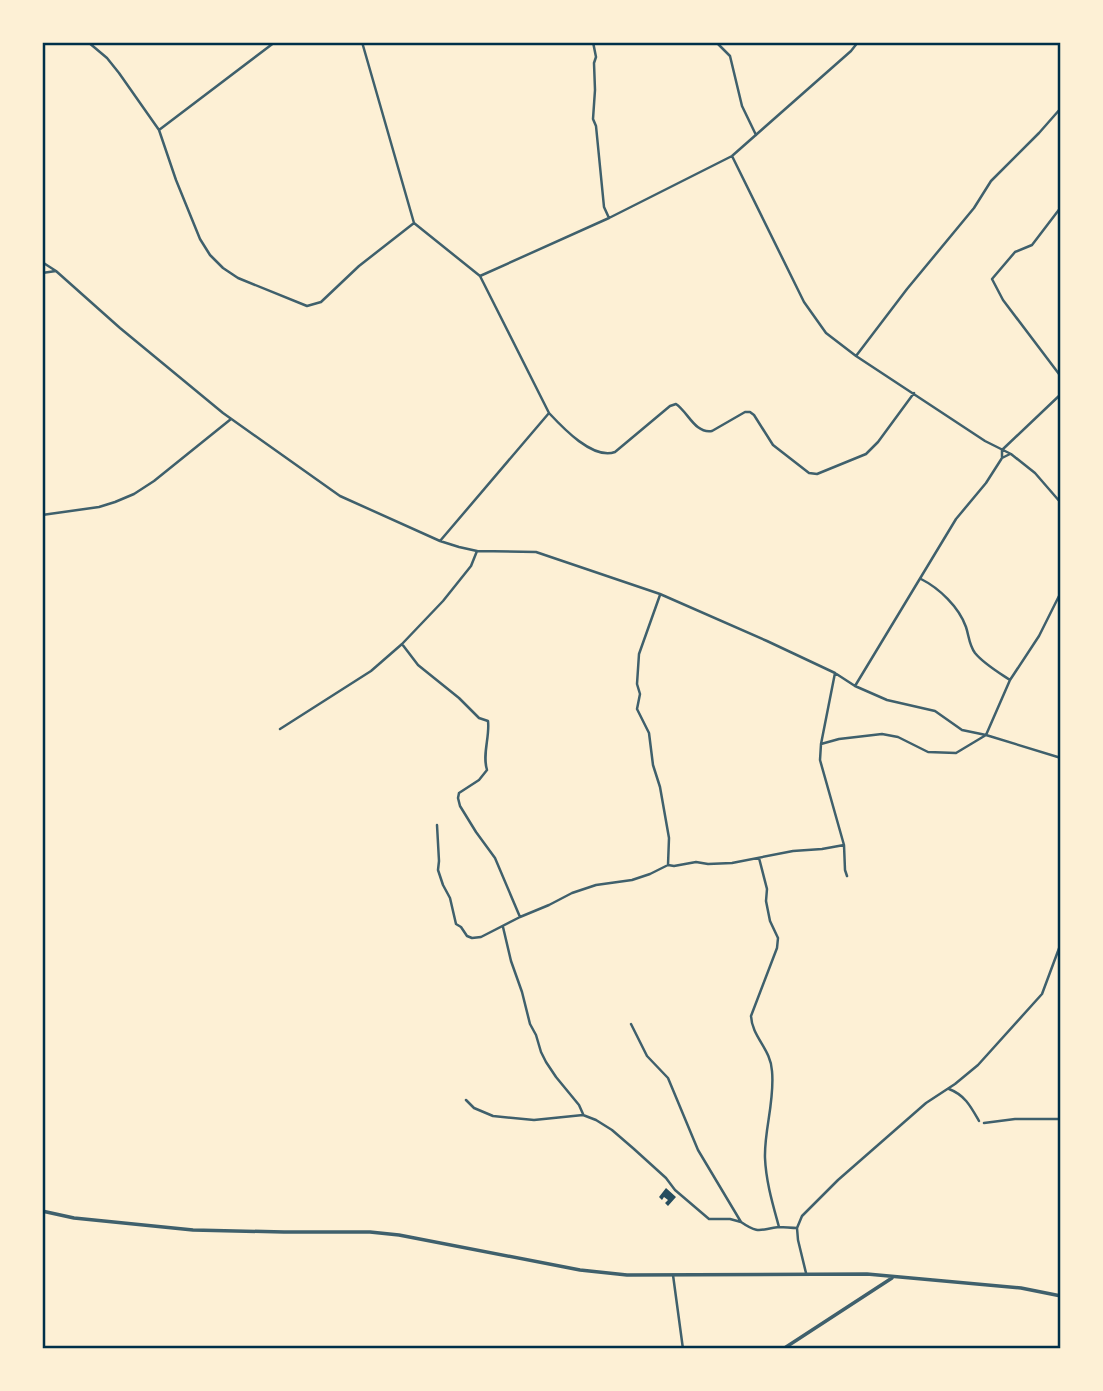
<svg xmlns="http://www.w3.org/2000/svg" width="1103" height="1391" font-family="Arial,sans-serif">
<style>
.building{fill:#264d5e}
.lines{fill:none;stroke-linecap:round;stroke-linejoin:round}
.minor{stroke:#3f606c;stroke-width:2.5}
.tertiary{stroke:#3f606c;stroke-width:3.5}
.neatline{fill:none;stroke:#003049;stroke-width:2.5}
</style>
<rect width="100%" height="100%" fill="#fdf0d5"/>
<!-- building -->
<path class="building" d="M666 1188 676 1197 668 1206 665 1203 668 1200 664 1197 662 1200 659 1197Z"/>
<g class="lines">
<!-- minor -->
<path class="minor" d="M88 42 107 58 119 73 159 130 176 180 200 239 210 255 223 268 238 278 307 306 321 302 359 266 414 223
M362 42 414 223 480 276 609 218 732 156 851 51 858 42
M593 42 596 57 594 63 595 90 593 119 596 126 604 207 609 218
M716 42 730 56 742 106 756 135
M159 130 275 42
M732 156 804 302 826 333 856 356 985 441 1011 454 1035 473 1061 503
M1061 207 1032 245 1015 252 992 279 1003 300 1059 374 1061 380
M42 262 56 271 120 328 223 413 340 496 440 541 459 547 477 551 536 552 660 594 767 641 835 673 855 686 887 700 935 711 962 730 986 735 1061 758
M42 273 56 271
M480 276 549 413C563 428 593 460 615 452L670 406 676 404C688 412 695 434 712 431L745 412H750L754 415 773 445 809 473 817 474 866 454 878 442 914 393
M856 356 907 289 974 208 991 181 1039 133 1061 108
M1002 458V450L1061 394
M42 515 99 507 115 502 134 494 154 481 231 419
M440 541 549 413
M921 579C939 588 959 607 966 627 969 636 969 645 975 653 984 664 998 672 1010 680
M660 595 639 654 637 684 640 694 637 709 649 733 653 765 660 787 669 838 668 865
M402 644 418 665 459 698 479 718 488 721C490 737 482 754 487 770L479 780 459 793 458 798 460 806 476 832 495 858 520 917
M835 673 821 744 820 760 844 845 845 870 847 876
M855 686 956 519 986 483 1002 458 1010 454
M280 729 371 671 402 644 443 601 471 566 477 551
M821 744 839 739 882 734 898 737 928 752 956 753 986 735 1010 680 1039 636 1061 592
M437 825 439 861 438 870 443 885 450 898 456 924 461 927 467 936 472 938 481 937 520 917 549 905 572 893 596 885 632 880 650 874 668 865 674 866 696 862 708 864 732 863 793 851 822 849 844 845
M759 858 767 889 766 901 770 921 778 938 777 948 751 1016C752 1037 771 1049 772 1071 775 1101 764 1130 765 1158 766 1182 773 1205 779 1227
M503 927 511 961 522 992 530 1024 536 1035 541 1052 546 1062 556 1077 579 1105 583 1114
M631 1024 647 1056 668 1078 698 1150 741 1222C760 1235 760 1229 779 1227 785 1227 791 1228 797 1228
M949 1089C965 1095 971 1107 979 1121
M466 1100 474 1108 493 1116 534 1120 583 1115 596 1120 612 1130 634 1149 666 1178 675 1190 709 1219H730L741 1222
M984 1123 1015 1119H1061
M806 1273 798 1240 797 1228 802 1216 838 1180 926 1103 955 1084 978 1065 1042 994 1061 943
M673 1275 683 1349"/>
<!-- tertiary -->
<path class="tertiary" d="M42 1211 74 1218 193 1230 284 1232H370L399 1235 580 1270 627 1275 867 1274 1021 1288 1061 1296
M783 1349 892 1278"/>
</g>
<!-- border -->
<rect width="1103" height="1391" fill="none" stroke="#fdf0d5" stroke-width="88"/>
<rect x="44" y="44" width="1015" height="1303" class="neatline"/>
</svg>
